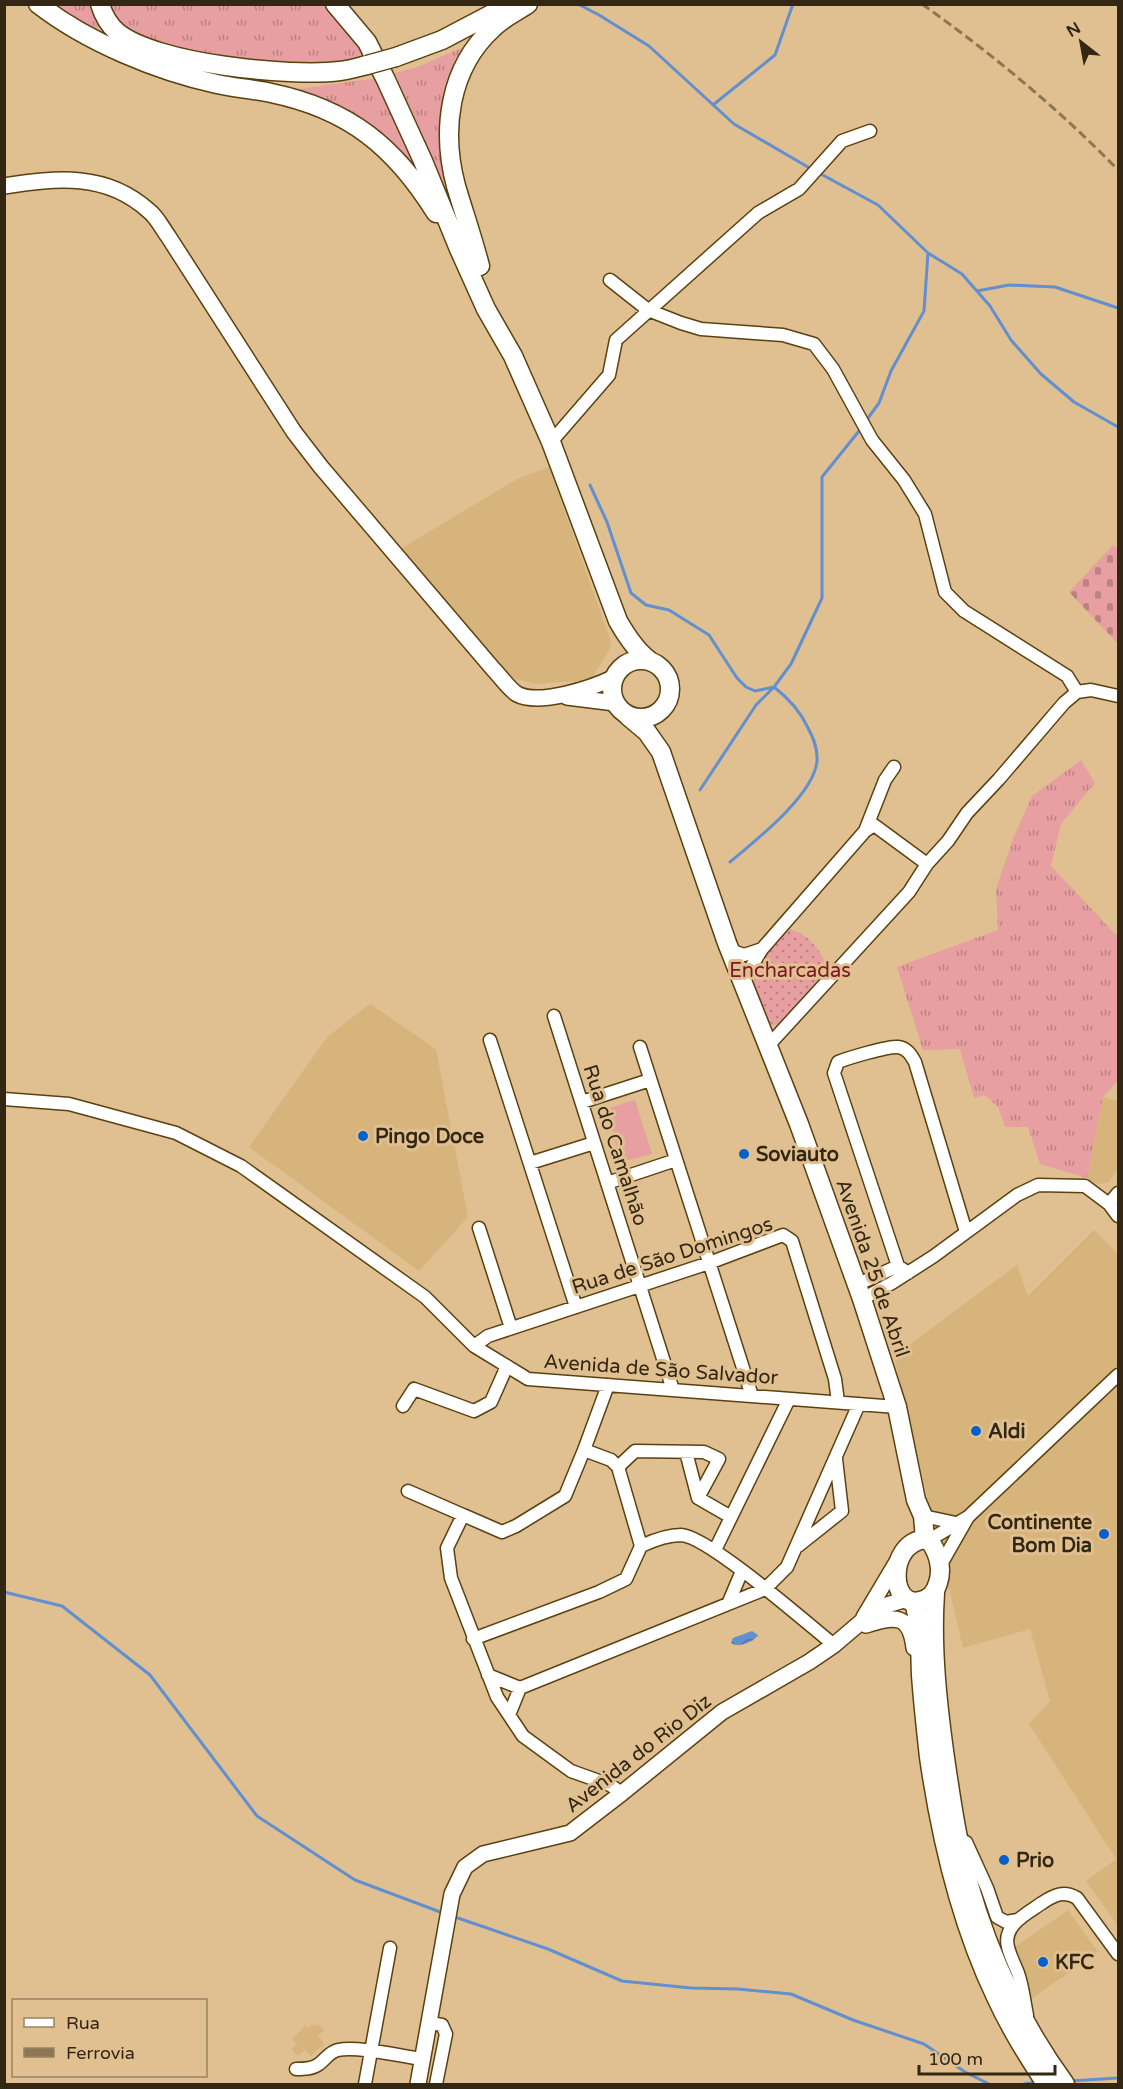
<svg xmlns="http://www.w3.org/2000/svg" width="1123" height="2089" font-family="'Varela Round',sans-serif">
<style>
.built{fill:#d8b47d}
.grass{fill:url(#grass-tufts)}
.cemetery{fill:url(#cemetery-stones)}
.park{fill:url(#park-dots)}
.pitch{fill:#e79fa1}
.water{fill:url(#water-waves)}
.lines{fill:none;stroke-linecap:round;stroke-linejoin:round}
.stream{stroke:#628fd0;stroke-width:3}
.minor-casing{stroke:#5b4010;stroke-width:15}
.major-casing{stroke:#5b4010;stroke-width:18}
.highway-casing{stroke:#5b4010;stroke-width:21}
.minor{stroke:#fff;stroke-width:12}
.major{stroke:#fff;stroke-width:15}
.highway{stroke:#fff;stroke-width:18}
.rail{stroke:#8c7654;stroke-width:3;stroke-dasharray:9 4.5;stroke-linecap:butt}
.highway-bridge-casing{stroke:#5b4010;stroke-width:21;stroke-linecap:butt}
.highway-bridge{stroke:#fff;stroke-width:18}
.poi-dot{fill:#0560c9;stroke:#e0c090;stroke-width:2}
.labels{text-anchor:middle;stroke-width:6;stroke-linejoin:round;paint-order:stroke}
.park-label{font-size:20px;fill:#801629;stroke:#e0c090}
.poi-label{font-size:20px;font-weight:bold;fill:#332714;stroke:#e0c090;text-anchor:start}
.street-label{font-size:20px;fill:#332714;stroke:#e0c090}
</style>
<defs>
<pattern id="grass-tufts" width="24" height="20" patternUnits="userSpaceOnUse" patternTransform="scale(1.5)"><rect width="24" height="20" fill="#e79fa1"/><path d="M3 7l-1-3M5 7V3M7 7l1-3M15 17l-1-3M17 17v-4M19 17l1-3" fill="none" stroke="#bc8282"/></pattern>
<pattern id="cemetery-stones" width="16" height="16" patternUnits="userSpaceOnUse" patternTransform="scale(1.5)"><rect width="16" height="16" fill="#e79fa1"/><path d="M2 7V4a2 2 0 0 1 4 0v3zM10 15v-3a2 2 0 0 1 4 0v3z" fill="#bc8282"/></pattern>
<pattern id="park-dots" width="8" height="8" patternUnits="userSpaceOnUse" patternTransform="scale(1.5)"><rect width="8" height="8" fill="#e79fa1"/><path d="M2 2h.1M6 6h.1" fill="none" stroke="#bc8282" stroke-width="1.8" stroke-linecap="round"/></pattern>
<pattern id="water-waves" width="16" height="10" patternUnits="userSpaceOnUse" patternTransform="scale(1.5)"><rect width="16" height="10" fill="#628fd0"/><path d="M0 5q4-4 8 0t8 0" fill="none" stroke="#5175a8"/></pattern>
</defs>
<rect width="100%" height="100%" fill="#e0c090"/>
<!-- built -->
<path class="built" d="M549 467 611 642 609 651 590 680 537 684 511 678 490 660 397 551 517 479Z
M370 1004 436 1049 468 1217 419 1271 249 1147 327 1037Z
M1103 1097 1118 1101V1169L1109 1182 1102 1184 1095 1183 1087 1178Z
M1094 1230 1118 1254V1926L1086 1881 1116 1859 1029 1724 1050 1701 1030 1629 963 1648 894 1356 1017 1265 1028 1296Z
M1068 1910 1098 1952 1031 1999 1012 1949Z
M312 2024 315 2026 318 2024 325 2030 318 2036 324 2044 311 2056 305 2050 298 2056 291 2049 297 2045 292 2039 306 2025 308 2028Z"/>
<!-- grass -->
<path class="grass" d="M51 5H94L100 26 95 29 60 12Z
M107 5H326L348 28 368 60 337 66 266 65 156 46 118 26Z
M473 43C453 69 445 84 440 116H443L457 213 395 73 415 68Z
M377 78 432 199 406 163 275 89H298Z
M1081 760 1095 783 1061 824 1051 866 1118 937V1081L1103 1097 1087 1178 1040 1164 1028 1127H1005L998 1107 985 1095 974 1098 960 1049 923 1050 897 967 998 930 996 889 1013 839 1032 796Z"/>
<!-- cemetery -->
<path class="cemetery" d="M1113 545 1118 550V644L1069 592Z"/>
<!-- park -->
<path class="park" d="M789 929C810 933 825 957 832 976L787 1025H772C758 1009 755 986 751 966Z"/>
<!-- pitch -->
<path class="pitch" d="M635 1100 652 1154 621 1162 606 1109Z"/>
<!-- water -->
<path class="water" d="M752 1631 758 1635C754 1642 739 1648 731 1643L733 1638Z"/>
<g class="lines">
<!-- stream -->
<path class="stream" d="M578 4 599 15 649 46 734 124 813 170
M713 105 775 55 793 4
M819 173 878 205 928 253 924 311 891 371 879 403 868 418
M928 253 962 274 990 306 1011 340 1041 374 1074 402 1118 427
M977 291 1009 285 1055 287 1118 308
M590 485 607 522 631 593 646 605 669 610 709 635 737 678 746 687 755 691 774 687C788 698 800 711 807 726 813 737 818 748 817 761 814 795 755 841 730 862
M700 790 756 705 774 687 791 664 822 598V477L859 431
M4 1592 62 1606 150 1675 257 1816 355 1880 443 1913
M452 1916 548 1949 622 1981 691 1988 738 1989 791 1994 853 2020 924 2044 965 2072 989 2084
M1070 2081 1118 2078
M1024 2084 1037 2082"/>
<defs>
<path id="minor" d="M610 280 648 310 681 323 701 329 783 335 814 344 833 369 872 440 904 480 925 514 945 592 964 611 1067 676 1077 692
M551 442 609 375 616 340 758 213 799 189 842 141 870 131
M1077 692 1091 690 1118 696
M865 831 885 780 894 767
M730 950 744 955 762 949
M742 982 762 949 865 831 874 825 927 864
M554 1016 673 1390
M490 1040 576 1307
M640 1047 752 1396
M767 1047 909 892 927 864 948 841 967 813 999 779 1064 703 1077 692
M4 1099 69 1104 176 1133 241 1166 425 1297 474 1346 528 1379 897 1407
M582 1102 650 1080
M530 1163 594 1143
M607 1183 676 1160
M1109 1204 1118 1193
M479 1228 511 1328
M908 1273 898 1266 834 1073 838 1062C848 1058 888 1046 898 1047 907 1048 911 1055 915 1062L966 1232
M856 1285 898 1266
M862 1299 892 1283 934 1256 1017 1195 1038 1185 1085 1186 1109 1204 1118 1216
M474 1346 488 1336 709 1263 783 1235 792 1241 835 1379 838 1402
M608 1385 584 1450 565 1496 516 1526 502 1532 463 1515 447 1548 451 1578 497 1697 523 1736 571 1771 610 1785 622 1793
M403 1406 414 1389 474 1411 491 1402 507 1366
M686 1452 698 1498
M618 1467 635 1451 704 1452 719 1459 698 1498 731 1517
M408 1491 463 1515
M923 1516 956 1523
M929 1540 968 1517 1118 1375
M641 1546C654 1540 667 1535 681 1535 708 1536 808 1624 834 1645
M798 1546 842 1511 836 1459
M715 1550 789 1399
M940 1566 968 1517
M728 1604 742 1571
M473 1639 599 1592 626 1579 641 1546 618 1467 611 1460 584 1450
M488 1675 520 1688
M520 1688 765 1589 787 1567 859 1404
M509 1715 520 1688
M966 1842 987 1888 997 1917 1006 1922 1018 1920
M1027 2015C1024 2001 1023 1987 1018 1973 1015 1965 1010 1956 1008 1947 1002 1925 1028 1913 1042 1903 1054 1895 1064 1890 1077 1898L1118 1954
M430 2023 442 2025 446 2034 436 2084
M296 2069C304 2069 313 2069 319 2064 326 2059 329 2052 338 2050 358 2046 400 2056 422 2059
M365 2084 390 1948"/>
<path id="major" d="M4 186C57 178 106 172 149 211 157 217 162 228 168 236L294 432 321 467 494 670C501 677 509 689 517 694 539 706 592 688 613 678
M567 697 615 703
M864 1617 898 1560
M866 1625C894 1616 910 1613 914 1648
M418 2084 452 1894 465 1867 483 1854 570 1833 622 1793 722 1712 809 1662 834 1645 861 1622 887 1605 907 1599"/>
<path id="highway" d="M38 4C87 42 157 71 217 84 235 88 253 89 271 93 349 109 395 147 436 213
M100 4C103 14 109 25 117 32 155 64 291 77 340 71 349 70 359 67 367 65
M335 4 367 42 386 80 423 161 459 249 486 309 513 356 551 442 618 621C626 635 636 651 650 661
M396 57 442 40 503 8
M480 266C473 239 464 213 456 186 441 130 449 68 493 28 503 18 516 12 528 4
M612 689a29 29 0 1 1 58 0a29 29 0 1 1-58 0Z
M628 716 647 732 661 752 727 943 799 1124 862 1299 897 1407 916 1500 923 1516 925 1539
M925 1539 929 1540C938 1552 943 1568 938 1583 935 1593 930 1599 920 1601 890 1609 886 1544 925 1539Z
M935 1593C931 1649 938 1709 946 1765 952 1805 958 1846 969 1885 989 1955 1022 2025 1065 2084
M914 1603C921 1626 920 1651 921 1675 923 1702 926 1730 929 1757 941 1840 960 1922 996 1997 1010 2028 1028 2056 1046 2084"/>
</defs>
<!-- minor casing -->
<use href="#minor" class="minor-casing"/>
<!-- major casing -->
<use href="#major" class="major-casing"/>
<!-- highway casing -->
<use href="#highway" class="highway-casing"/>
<!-- minor -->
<use href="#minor" class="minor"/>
<!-- major -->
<use href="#major" class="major"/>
<!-- highway -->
<use href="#highway" class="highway"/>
<!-- rail -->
<path class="rail" d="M922 4C992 54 1059 109 1118 170"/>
<defs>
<path id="highway-bridge" d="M367 65 396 57"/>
</defs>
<!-- highway-bridge casing -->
<use href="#highway-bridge" class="highway-bridge-casing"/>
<!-- highway-bridge -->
<use href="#highway-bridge" class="highway-bridge"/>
</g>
<!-- markers -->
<g class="poi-dot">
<circle cx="363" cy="1136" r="6"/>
<circle cx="744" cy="1154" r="6"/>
<circle cx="976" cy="1431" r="6"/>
<circle cx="1104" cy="1534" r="6"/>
<circle cx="1004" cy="1860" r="6"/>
<circle cx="1043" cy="1962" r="6"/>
</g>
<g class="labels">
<!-- park labels -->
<g class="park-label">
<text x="790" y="977">Encharcadas</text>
</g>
<!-- poi labels -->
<g class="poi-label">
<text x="375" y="1143">Pingo Doce</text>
<text x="756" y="1161">Soviauto</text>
<text x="988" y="1438">Aldi</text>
<text x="1092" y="1529" text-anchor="end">Continente<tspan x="1092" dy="23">Bom Dia</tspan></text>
<text x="1016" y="1867">Prio</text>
<text x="1055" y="1969">KFC</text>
</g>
<!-- street labels -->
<g class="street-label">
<text transform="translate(616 1145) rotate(72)" y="7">Rua do Camalhão</text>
<text transform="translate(672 1255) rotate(-18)" y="7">Rua de São Domingos</text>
<text transform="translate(873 1268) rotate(71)" y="7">Avenida 25 de Abril</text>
<text transform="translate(661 1369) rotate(4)" y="7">Avenida de São Salvador</text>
<text transform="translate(638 1753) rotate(-38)" y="7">Avenida do Rio Diz</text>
</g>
</g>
<!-- border -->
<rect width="1123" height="2089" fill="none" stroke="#332714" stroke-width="12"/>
<!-- legend -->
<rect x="12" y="1999" width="195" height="78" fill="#e0c090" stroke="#9b835e" stroke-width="1.5"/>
<rect x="24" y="2018" width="30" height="9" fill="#ffffff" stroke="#9b835e" stroke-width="1.5"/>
<text x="66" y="2029" font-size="18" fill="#332714">Rua</text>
<rect x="24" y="2048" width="30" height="9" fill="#8c7654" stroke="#9b835e" stroke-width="1.5"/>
<text x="66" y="2059" font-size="18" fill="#332714">Ferrovia</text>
<!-- north arrow -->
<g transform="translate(1081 42) rotate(329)" stroke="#e0c090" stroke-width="4.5" paint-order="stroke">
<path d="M0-4.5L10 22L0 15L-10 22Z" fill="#332714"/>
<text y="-9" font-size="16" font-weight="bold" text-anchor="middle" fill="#332714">N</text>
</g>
<!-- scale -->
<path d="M919 2065v9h136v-9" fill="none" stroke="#332714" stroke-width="3"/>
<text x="928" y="2065" font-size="18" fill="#332714" stroke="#e0c090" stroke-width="4.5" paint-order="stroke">100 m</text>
</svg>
